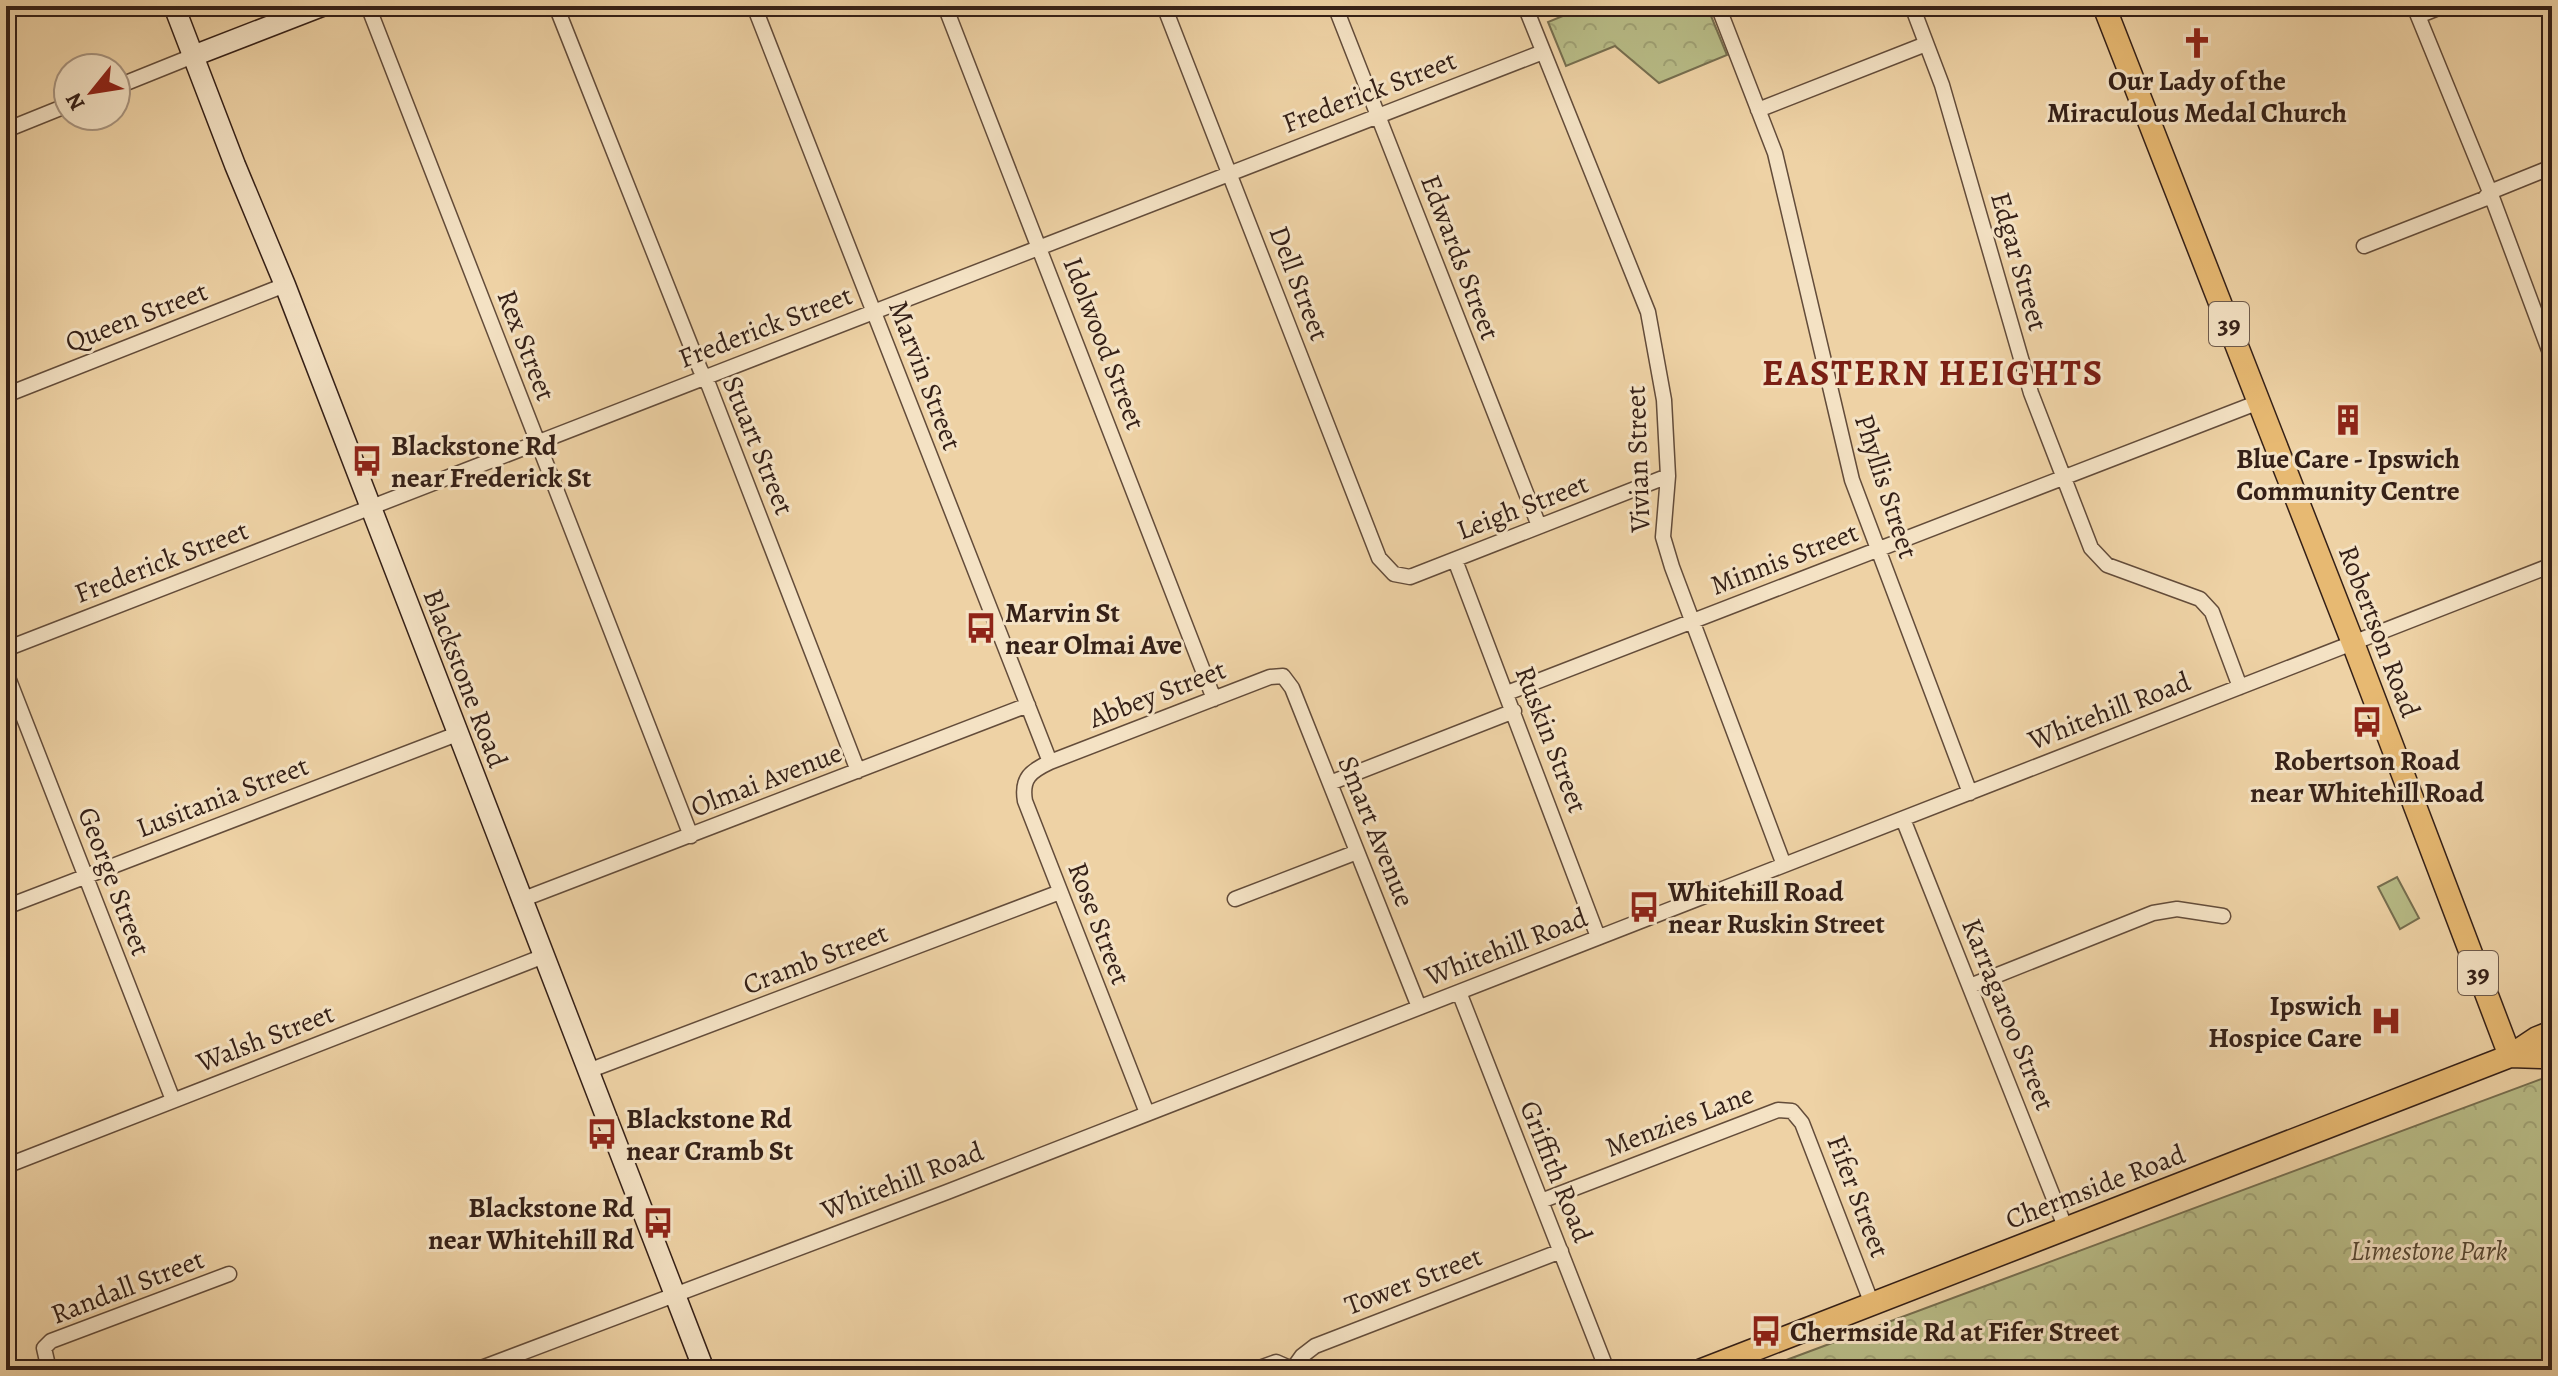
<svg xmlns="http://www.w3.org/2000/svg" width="2558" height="1376" font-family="Alegreya,serif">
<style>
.grass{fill:#b8bc87;stroke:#766e4f;stroke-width:2}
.park{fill:url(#park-crowns);stroke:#766e4f;stroke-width:2}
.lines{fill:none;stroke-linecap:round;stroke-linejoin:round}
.minor-casing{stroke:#634c3a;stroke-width:17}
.secondary-casing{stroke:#352017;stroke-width:23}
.primary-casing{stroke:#352017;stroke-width:25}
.minor{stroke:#f4e2c4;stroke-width:14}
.secondary{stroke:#f4e2c4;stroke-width:20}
.primary{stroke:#e7b972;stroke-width:22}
.labels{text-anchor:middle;stroke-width:6;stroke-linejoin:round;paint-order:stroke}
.shield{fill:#f4e2c4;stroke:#6e5a4b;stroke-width:2}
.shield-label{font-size:26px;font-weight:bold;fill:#352017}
.poi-label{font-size:28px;font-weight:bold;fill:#352017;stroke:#f4e2c4;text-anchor:start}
.street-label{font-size:28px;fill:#352017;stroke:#f4e2c4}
.park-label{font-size:28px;font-style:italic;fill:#564733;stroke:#f4e2c4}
.district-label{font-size:36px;font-weight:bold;letter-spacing:2px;fill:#7a1f14;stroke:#f4e2c4}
</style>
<defs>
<pattern id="park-crowns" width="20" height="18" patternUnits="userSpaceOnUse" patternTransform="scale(2)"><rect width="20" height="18" fill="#b8bc87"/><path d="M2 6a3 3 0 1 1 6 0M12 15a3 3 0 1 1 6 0" fill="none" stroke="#9fa174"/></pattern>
</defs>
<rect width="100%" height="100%" fill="#eed2a5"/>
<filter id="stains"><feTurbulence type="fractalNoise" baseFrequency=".0025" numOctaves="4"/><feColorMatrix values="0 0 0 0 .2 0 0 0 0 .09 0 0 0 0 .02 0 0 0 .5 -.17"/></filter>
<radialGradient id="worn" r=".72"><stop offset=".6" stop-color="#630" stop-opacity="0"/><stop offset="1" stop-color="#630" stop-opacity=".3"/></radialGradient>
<!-- grass -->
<path class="grass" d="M2397 877 2419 918 2400 929 2378 887Z"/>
<!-- park -->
<path class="park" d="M1587 6H1707L1727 55 1659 83 1615 46 1566 66 1548 22Z
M2552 1075V1370H1760L1789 1359Z"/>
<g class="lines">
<defs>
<path id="minor" d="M368 6 691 836
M556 6 700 369 709 386 858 771
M754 6 1050 762
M945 6 1214 699
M1164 6 1379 558 1394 574 1410 577 1668 476
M1335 6 1539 526
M1525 6 1648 312 1664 400 1668 476 1663 537 1672 567 1784 865
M1718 6 1775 153 1852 480 1970 793
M1912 6 1942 85 2031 393 2091 548 2107 565 2200 599 2212 612 2240 687
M2414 6 2490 192 2552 358
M2418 16 2443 6
M116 87 193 56
M1758 110 1926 44
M6 130 68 105
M2364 246 2484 199 2490 192 2552 167
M6 395 285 285
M1455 560 1598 937
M6 649 1543 52
M9 680 173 1100
M1507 693 2259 402
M1330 783 1514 711
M1903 819 2066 1229
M1235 899 1357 852
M521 900 1028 705
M6 907 457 734
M1970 986 2153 913 2177 909 2223 916
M1459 992 1607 1370
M588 1071 1060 892
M1147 1113 1025 801C1021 778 1031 771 1050 762L1270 677 1283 676 1292 688 1419 1007
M6 1166 544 956
M1541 1201 1778 1110 1792 1111 1802 1123 1872 1304
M49 1370 44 1348 51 1341 229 1274
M476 1370 947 1192 2552 565
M1254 1370 1276 1362 1292 1369
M1292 1370 1302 1356 1315 1346 1561 1251"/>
<path id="secondary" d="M174 6 235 165 285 285 704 1370
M193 56 322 6"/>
<path id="primary" d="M2104 6 2353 643 2510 1056
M2510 1056 2541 1057 2552 1054
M1702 1370 2510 1056 2537 1038 2552 1032"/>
</defs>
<!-- minor casing -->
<use href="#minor" class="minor-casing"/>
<!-- secondary casing -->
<use href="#secondary" class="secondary-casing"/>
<!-- primary casing -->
<use href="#primary" class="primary-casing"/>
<!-- minor -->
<use href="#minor" class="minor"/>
<!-- secondary -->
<use href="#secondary" class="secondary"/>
<!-- primary -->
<use href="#primary" class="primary"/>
</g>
<!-- icons -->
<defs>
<symbol id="church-bare" viewBox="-9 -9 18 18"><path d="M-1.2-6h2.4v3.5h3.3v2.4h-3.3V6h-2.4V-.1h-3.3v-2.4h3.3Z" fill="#8f2418" stroke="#f4e2c4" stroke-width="2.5" paint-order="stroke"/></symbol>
<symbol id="building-bare" viewBox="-9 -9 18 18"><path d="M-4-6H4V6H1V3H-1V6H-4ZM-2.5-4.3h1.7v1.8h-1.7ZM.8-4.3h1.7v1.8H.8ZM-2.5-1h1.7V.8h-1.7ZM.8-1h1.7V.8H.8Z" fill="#8f2418" stroke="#f4e2c4" stroke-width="2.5" paint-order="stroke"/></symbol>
<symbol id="bus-bare" viewBox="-9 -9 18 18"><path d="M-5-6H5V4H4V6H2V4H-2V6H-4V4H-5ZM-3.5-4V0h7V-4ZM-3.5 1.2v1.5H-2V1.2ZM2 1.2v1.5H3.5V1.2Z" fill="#8f2418" stroke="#f4e2c4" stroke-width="2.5" paint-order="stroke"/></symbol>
<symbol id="hospital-bare" viewBox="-9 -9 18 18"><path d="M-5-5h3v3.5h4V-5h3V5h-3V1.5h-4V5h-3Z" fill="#8f2418" stroke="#f4e2c4" stroke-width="2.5" paint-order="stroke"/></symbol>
</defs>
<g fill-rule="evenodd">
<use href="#church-bare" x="2175" y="21" width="44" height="44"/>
<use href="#building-bare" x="2326" y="398" width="44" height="44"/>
<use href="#bus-bare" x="345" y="439" width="44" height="44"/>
<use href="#bus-bare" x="959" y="606" width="44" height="44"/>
<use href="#bus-bare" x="2345" y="700" width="44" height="44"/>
<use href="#bus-bare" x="1622" y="885" width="44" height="44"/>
<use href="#hospital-bare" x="2364" y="999" width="44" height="44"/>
<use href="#bus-bare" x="580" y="1112" width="44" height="44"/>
<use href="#bus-bare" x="636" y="1201" width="44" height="44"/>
<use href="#bus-bare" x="1744" y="1309" width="44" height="44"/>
</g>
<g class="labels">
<!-- shield labels -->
<g class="shield">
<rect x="2209" y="302" width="40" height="44" rx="6"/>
<rect x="2458" y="951" width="40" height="44" rx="6"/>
</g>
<g class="shield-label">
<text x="2229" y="333">39</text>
<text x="2478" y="982">39</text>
</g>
<!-- poi labels -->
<g class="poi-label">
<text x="2197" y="90" text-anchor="middle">Our Lady of the<tspan x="2197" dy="32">Miraculous Medal Church</tspan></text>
<text x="391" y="455">Blackstone Rd<tspan x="391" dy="32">near Frederick St</tspan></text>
<text x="2348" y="468" text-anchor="middle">Blue Care - Ipswich<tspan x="2348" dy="32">Community Centre</tspan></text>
<text x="1005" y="622">Marvin St<tspan x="1005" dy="32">near Olmai Ave</tspan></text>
<text x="2367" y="770" text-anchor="middle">Robertson Road<tspan x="2367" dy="32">near Whitehill Road</tspan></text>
<text x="1668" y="901">Whitehill Road<tspan x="1668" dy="32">near Ruskin Street</tspan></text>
<text x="2362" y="1015" text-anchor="end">Ipswich<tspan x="2362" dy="32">Hospice Care</tspan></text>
<text x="626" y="1128">Blackstone Rd<tspan x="626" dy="32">near Cramb St</tspan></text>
<text x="634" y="1217" text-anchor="end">Blackstone Rd<tspan x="634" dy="32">near Whitehill Rd</tspan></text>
<text x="1790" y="1341">Chermside Rd at Fifer Street</text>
</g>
<!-- street labels -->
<g class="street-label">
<text transform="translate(1369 91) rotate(-21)" y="10">Frederick Street</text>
<text transform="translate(1461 257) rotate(69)" y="10">Edwards Street</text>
<text transform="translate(2020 261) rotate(74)" y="10">Edgar Street</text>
<text transform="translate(1300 283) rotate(69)" y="10">Dell Street</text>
<text transform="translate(136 316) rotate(-21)" y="10">Queen Street</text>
<text transform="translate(765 326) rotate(-21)" y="10">Frederick Street</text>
<text transform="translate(1105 343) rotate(69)" y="10">Idolwood Street</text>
<text transform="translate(527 345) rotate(69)" y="10">Rex Street</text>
<text transform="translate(926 375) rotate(69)" y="10">Marvin Street</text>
<text transform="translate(759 445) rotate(68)" y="10">Stuart Street</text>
<text transform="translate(1637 459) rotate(-92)" y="10">Vivian Street</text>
<text transform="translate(1887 486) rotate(72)" y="10">Phyllis Street</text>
<text transform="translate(1522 506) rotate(-21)" y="10">Leigh Street</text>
<text transform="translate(1784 558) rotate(-21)" y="10">Minnis Street</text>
<text transform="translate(161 561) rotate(-21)" y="10">Frederick Street</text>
<text transform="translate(2380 631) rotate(69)" y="10">Robertson Road</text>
<text transform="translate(466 678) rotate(69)" y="10">Blackstone Road</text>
<text transform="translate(1157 693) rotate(-21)" y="10">Abbey Street</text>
<text transform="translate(2109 710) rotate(-21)" y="10">Whitehill Road</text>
<text transform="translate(1552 739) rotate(69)" y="10">Ruskin Street</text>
<text transform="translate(766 779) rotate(-21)" y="10">Olmai Avenue</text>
<text transform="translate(222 796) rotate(-21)" y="10">Lusitania Street</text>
<text transform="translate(1377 831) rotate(68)" y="10">Smart Avenue</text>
<text transform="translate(115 881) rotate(69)" y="10">George Street</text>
<text transform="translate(1100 923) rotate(69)" y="10">Rose Street</text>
<text transform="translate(1506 946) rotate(-21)" y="10">Whitehill Road</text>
<text transform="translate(815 958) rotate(-21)" y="10">Cramb Street</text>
<text transform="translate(2009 1014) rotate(68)" y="10">Karragaroo Street</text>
<text transform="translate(265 1037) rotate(-21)" y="10">Walsh Street</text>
<text transform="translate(1679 1120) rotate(-21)" y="10">Menzies Lane</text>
<text transform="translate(1557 1171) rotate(68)" y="10">Griffith Road</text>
<text transform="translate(902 1180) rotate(-21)" y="10">Whitehill Road</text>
<text transform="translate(2095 1186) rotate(-21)" y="10">Chermside Road</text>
<text transform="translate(1859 1196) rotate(69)" y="10">Fifer Street</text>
<text transform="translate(1413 1280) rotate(-21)" y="10">Tower Street</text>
<text transform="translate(127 1286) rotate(-21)" y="10">Randall Street</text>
</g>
<!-- park labels -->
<g class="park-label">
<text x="2429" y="1260">Limestone Park</text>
</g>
<!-- district labels -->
<g class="district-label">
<text x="1933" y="385">EASTERN HEIGHTS</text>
</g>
</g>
<!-- margin -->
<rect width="2558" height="1376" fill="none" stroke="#eed2a5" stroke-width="32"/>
<rect x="8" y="8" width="2542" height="1360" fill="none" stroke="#352017" stroke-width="4"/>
<rect x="16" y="16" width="2526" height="1344" fill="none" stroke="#352017" stroke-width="2"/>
<!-- north arrow -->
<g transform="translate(92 92) rotate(240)"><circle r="38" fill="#f4e2c4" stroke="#a8947f" stroke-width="2"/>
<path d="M0-6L14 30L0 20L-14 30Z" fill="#8f2418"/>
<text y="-12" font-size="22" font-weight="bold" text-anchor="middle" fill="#352017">N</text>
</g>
<rect width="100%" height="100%" filter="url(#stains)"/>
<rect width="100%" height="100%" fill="url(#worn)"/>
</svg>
